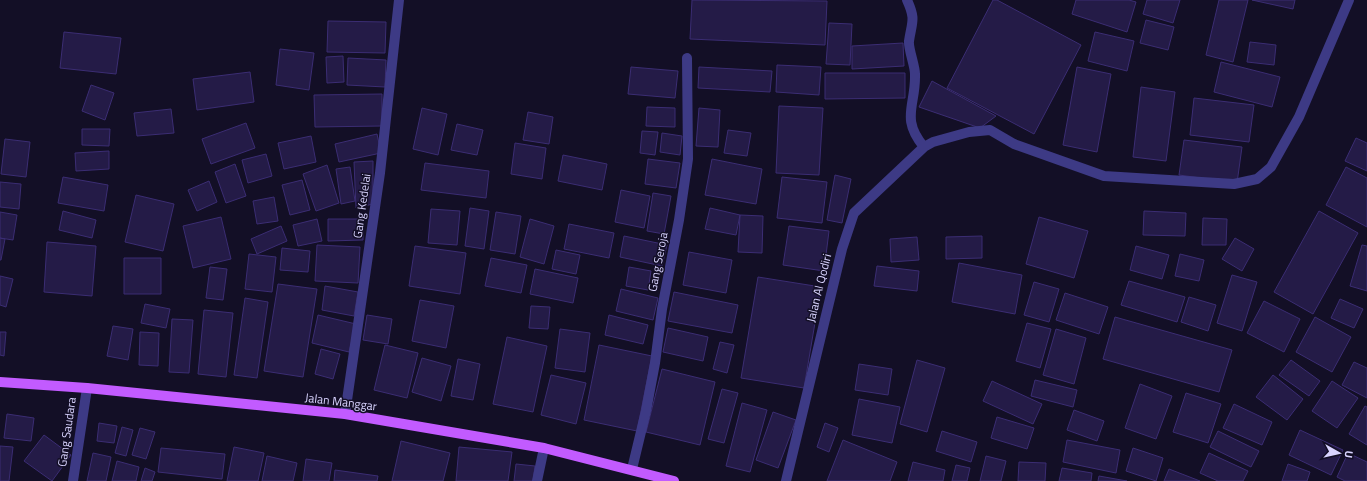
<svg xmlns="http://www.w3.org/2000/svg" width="1367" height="481" font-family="'Titillium Web',sans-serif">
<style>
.building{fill:#241b47;stroke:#3b2d73}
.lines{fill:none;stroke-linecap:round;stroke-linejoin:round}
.minor{stroke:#3d3a85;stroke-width:10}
.major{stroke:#c25bff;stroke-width:10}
.labels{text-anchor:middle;stroke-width:3;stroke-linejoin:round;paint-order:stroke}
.street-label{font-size:12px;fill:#d9d4ff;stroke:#130f26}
</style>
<rect width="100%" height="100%" fill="#130f26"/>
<!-- building -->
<path class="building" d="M692 0 827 1 825 45 690 39Z
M993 0H997L1081 45 1034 134 947 88Z
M1076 0H1129L1136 2 1127 32 1072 14Z
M1147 0H1180L1173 23 1143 14Z
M1219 0H1248L1233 62 1206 55Z
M1252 0H1295L1293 9Z
M1146 20 1174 27 1168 50 1140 43Z
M328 21 386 22 385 53 327 52Z
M829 23 852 24 850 65 826 64Z
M64 32 121 38 116 74 60 68Z
M1095 32 1134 41 1127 71 1088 61Z
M1250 42 1276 45 1274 65 1247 62Z
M903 43 904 66 852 69V46Z
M280 49 314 53 309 90 276 85Z
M343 56 344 82 327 83 326 57Z
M348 58 386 60 385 87 347 85Z
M1221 62 1280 77 1272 107 1214 92Z
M777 65 821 67 819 95 776 92Z
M631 67 678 71 675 98 628 94Z
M699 67 772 71 770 92 698 88Z
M1077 67 1111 74 1097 152 1063 145Z
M250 72 254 102 197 110 193 79Z
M825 73H905V98L825 99Z
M932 81 996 116 980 128 919 107Z
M91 85 114 93 105 120 82 111Z
M1141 87 1175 92 1166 161 1133 157Z
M382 94V126L315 127 314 95Z
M1194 98 1254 105 1249 142 1190 135Z
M779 106 823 108 819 175 776 173Z
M647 107 675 108V127L646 126Z
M422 108 447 114 438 155 413 149Z
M699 108 720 110 718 147 696 146Z
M171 109 174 133 137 136 134 113Z
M528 112 553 117 549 144 523 140Z
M246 123 255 148 211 164 202 139Z
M457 124 483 130 477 155 451 150Z
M82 129H110L109 146 82 145Z
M728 130 751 133 747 156 724 153Z
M642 131 658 132 655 155 640 153Z
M662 133 682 136 680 155 660 152Z
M377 134 381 153 339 162 335 144Z
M311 136 316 162 284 169 278 143Z
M1356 138 1367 143V171L1345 161Z
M5 139 30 142 26 177 1 174Z
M1184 140 1242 147 1237 183 1179 175Z
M515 143 546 148 542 179 511 174Z
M109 151V169L76 171 75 153Z
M266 154 272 176 248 183 242 160Z
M563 155 607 164 602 190 558 181Z
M648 159 680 163 676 188 645 184Z
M712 159 762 169 756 204 705 195Z
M373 161V204L356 208 354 162Z
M425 163 489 171 486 198 421 190Z
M235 164 246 196 226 203 215 172Z
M327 165 339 203 316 211 303 174Z
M350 167 355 201 341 204 336 169Z
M1346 167 1367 178V227L1326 205Z
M835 175 851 179 842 223 827 220Z
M63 177 108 185 104 211 58 203Z
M782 177 827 182 822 223 777 218Z
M302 180 310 210 290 215 282 185Z
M209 181 217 202 197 211 188 190Z
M0 182 21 184 19 209 0 207Z
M621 190 650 196 644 228 615 222Z
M653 193 671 196 664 234 647 231Z
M136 195 174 204 163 251 125 242Z
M274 197 278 221 257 224 253 201Z
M470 208 489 211 484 249 465 246Z
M710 208 740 215 736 235 705 229Z
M431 209 460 211 457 245 428 243Z
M63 211 96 220 92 238 59 230Z
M1144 211 1186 213 1185 236 1143 235Z
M1319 211 1358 233 1313 314 1274 292Z
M0 212 17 215 13 240 0 238Z
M496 212 521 216 515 254 490 250Z
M740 215 763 216 762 253 738 252Z
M221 217 231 259 193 268 183 226Z
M1039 217 1088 231 1074 278 1026 264Z
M1203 218 1227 219 1226 245H1202Z
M317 219 322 241 298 246 293 225Z
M328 219H363V240L328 241Z
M530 219 554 226 544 264 520 257Z
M569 224 614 233 609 258 564 249Z
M281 226 287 241 257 254 251 239Z
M789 226 829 231 824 271 783 265Z
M624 236 667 245 662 266 620 257Z
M982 236V258L946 259V237Z
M917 237 919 260 891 262 890 239Z
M0 238 5 239 1 260H0Z
M1235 238 1254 249 1242 271 1222 259Z
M47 242 96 246 92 296 44 292Z
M317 245 360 247 358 283 315 281Z
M1362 245 1367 246V291L1350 286Z
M415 246 466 253 460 294 409 286Z
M1136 246 1169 255 1162 279 1130 270Z
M282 248 310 251 308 272 280 270Z
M556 250 580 255 576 274 552 269Z
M689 252 732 260 726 293 683 285Z
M249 254 276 257 272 292 245 289Z
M1180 254 1204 260 1199 281 1175 276Z
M124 258H161V294H124Z
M491 258 527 265 521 293 485 286Z
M959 263 1022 275 1015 314 952 302Z
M877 266 919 271 917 291 874 286Z
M210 267 227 269 223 300 206 298Z
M629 267 651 271 648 290 626 286Z
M535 269 578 278 573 303 530 294Z
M1232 275 1257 282 1242 331 1217 323Z
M0 276 13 279 6 307 0 305Z
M758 277 821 287 804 388 741 378Z
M1129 281 1185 297 1177 322 1121 305Z
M1034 282 1059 289 1049 322 1024 315Z
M278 284 317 289 303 377 264 371Z
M325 286 358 292 354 316 322 310Z
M621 289 658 298 653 320 616 311Z
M674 292 738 305 732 333 668 321Z
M1065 293 1108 307 1099 334 1056 320Z
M1189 297 1216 305 1208 331 1181 322Z
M245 298 268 302 257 378 234 375Z
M1340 299 1363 309 1354 328 1331 318Z
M420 300 454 306 446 348 412 341Z
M1264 301 1300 319 1284 352 1247 333Z
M145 304 170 309 166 328 141 323Z
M531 306 550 307 548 329 529 328Z
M204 310 233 313 226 377 198 374Z
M318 315 356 324 349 352 312 343Z
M367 315 392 319 388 344 363 340Z
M609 315 648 325 643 344 605 335Z
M1115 317 1232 350 1219 392 1103 359Z
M1315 317 1351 337 1332 372 1296 352Z
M172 319 193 320 189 373 169 372Z
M1027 323 1051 329 1040 368 1016 361Z
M113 326 133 329 128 360 107 356Z
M668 328 708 337 703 361 663 352Z
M560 329 590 333 585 372 555 368Z
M1056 329 1086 338 1074 384 1043 375Z
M0 332H6L4 356 0 355Z
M140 332 159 333 158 366 139 365Z
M507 337 547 346 533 412 493 404Z
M720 342 734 345 727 373 713 369Z
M385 345 418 353 407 398 374 390Z
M599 345 652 356 637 431 584 420Z
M321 349 340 354 333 379 315 374Z
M422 358 451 366 441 401 412 392Z
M458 359 480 364 473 400 451 396Z
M917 360 945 368 927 432 900 424Z
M1291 360 1320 381 1309 396 1279 375Z
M1354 362 1367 368V398L1342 385Z
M859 364 892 369 888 395 855 390Z
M662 369 715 382 700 445 646 432Z
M551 375 586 383 576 424 541 415Z
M1273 375 1303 399 1287 420 1256 397Z
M1035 380 1077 390 1073 407 1031 396Z
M992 381 1042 404 1033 424 983 401Z
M1332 381 1358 398 1337 428 1312 411Z
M1140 384 1172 396 1156 439 1125 428Z
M722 389 738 393 724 443 708 439Z
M1186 393 1221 404 1208 443 1173 432Z
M859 399 900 407 892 443 852 435Z
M742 403 767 410 750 472 726 466Z
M1234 404 1272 422 1262 445 1223 428Z
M1365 406 1367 407V445L1349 434Z
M1074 410 1104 421 1097 441 1067 430Z
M773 412 796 420 778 468 756 460Z
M7 414 34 418 31 441 4 438Z
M997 417 1034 428 1027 449 991 438Z
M99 423 117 426 114 443 97 441Z
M825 423 838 428 829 452 817 447Z
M122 427 133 430 126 456 115 453Z
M140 428 155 432 146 459 132 455Z
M1300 430 1343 450 1331 475 1289 455Z
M942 431 977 442 971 462 936 451Z
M1218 431 1259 451 1251 467 1210 447Z
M44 435 71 455 52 481 24 461Z
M843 440 897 462 890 481H827Z
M1067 440 1120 450 1116 473 1063 462Z
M401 441 450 453 443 481H392Z
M0 446 13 447 9 481H0Z
M234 447 264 453 258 481H227Z
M459 447 512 452 508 481H456Z
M161 448 225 454 222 479 158 472Z
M1133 448 1163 458 1156 481 1126 471Z
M93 453 111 457 106 481H87Z
M1209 453 1248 471 1243 481H1218L1200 473Z
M1348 453 1367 462V481H1345L1337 477Z
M267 456 297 463 293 481H262Z
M986 456 1006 461 1001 481H980Z
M306 459 332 463 329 481H303Z
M117 461 139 467 136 481H112Z
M913 462 945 470 943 481H908Z
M1019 462 1046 463 1045 481H1018Z
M516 464 535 466 533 481H514Z
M1288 464 1310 472 1307 481H1282Z
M956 465 970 468 967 481H952Z
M145 468 155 472 152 481H141Z
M1062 468 1092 473 1091 481H1059Z
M1169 469 1200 481H1164Z
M335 470 378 476 377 481H334Z
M1099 476 1127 481H1098Z"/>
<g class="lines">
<!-- minor -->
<path class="minor" d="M907 0C916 20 912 21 909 41 908 48 915 66 915 74 916 106 900 118 924 147
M345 414 380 173 399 0
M632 469 646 411 655 363 662 309 679 220 688 159 687 58
M73 481 87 388
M537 481 544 448
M786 481 842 249 854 213 924 147 933 142 969 132 990 130 1014 144 1104 176 1234 184 1257 179 1271 167 1299 117 1349 0"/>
<!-- major -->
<path class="major" d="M0 382 87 388 345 414 544 448 674 481"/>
</g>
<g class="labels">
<!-- street labels -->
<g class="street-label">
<text transform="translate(362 206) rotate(-82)" y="4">Gang Kedelai</text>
<text transform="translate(658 262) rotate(-79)" y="4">Gang Seroja</text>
<text transform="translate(819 288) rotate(-76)" y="4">Jalan Al Qodiri</text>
<text transform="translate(341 402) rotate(7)" y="4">Jalan Manggar</text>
<text transform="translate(67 432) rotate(-82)" y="4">Gang Saudara</text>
</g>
</g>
<!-- north arrow -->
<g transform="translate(1339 453) rotate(98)" stroke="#130f26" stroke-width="3" paint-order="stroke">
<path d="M0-3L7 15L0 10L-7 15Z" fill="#d9d4ff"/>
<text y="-6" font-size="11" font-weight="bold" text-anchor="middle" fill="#d9d4ff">U</text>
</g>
</svg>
